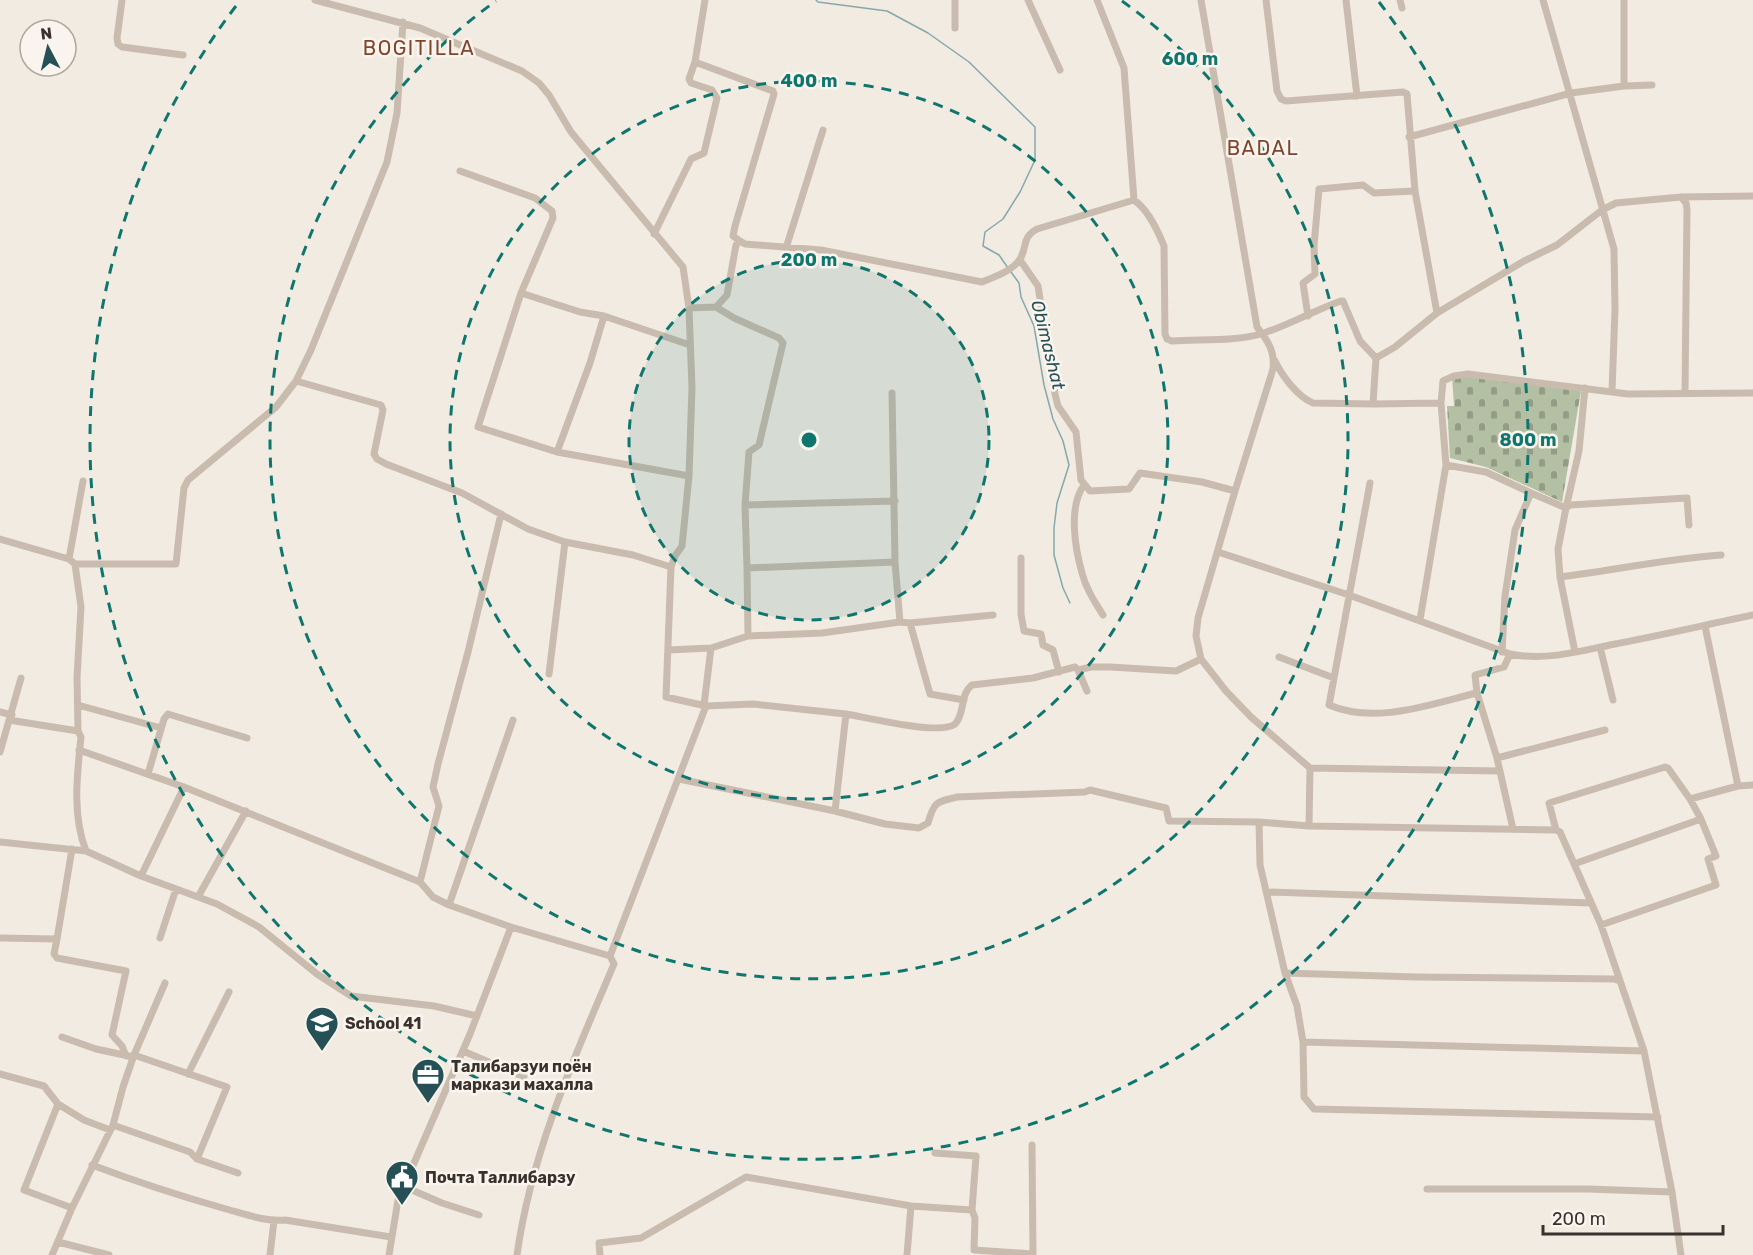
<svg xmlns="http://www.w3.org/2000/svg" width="1753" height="1255" font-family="Rubik,sans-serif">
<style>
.cemetery{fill:url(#cemetery-stones)}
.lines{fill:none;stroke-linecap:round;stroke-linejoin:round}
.stream{stroke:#84a8ac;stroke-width:1.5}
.minor{stroke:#c9bcaf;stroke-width:7}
.ring{fill:none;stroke:#0f766e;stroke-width:3;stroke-dasharray:10 8}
.labels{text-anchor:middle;stroke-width:5;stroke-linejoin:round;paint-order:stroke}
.poi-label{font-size:16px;font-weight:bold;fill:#39312c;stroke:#f9f5ee;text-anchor:start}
.water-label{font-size:18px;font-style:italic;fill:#255056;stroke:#f9f5ee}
.quarter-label{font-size:20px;letter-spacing:1.5px;fill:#80452d;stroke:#f9f5ee}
.centre{fill:#0f766e;stroke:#f9f5ee;stroke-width:3}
.ring-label{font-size:18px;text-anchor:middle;font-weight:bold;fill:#0f766e;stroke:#f9f5ee;stroke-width:5;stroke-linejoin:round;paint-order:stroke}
</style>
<defs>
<pattern id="cemetery-stones" width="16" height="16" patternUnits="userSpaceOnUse" patternTransform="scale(1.5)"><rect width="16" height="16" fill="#b4c0a3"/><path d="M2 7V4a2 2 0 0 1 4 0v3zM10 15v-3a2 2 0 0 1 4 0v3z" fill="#939d85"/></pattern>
</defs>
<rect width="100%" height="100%" fill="#f2ebe2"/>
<!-- cemetery -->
<path class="cemetery" d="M1464 373 1581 391 1562 502 1486 467 1450 458 1447 406H1454L1452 376Z"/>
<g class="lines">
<!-- stream -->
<path class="stream" d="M816 0 818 2 887 11 928 33 969 62 1035 127V160L1020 192 1003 219 985 232 983 246 999 255 1008 268
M1011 272 1019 283 1021 297 1034 326 1044 385 1053 419 1063 441 1069 465 1057 503 1054 528V555L1063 588 1070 603"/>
<!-- minor -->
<path class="minor" d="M122 0 117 38 118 44 122 47 183 55
M315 0 420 28 522 71 539 83 549 95 571 132 683 267 689 308 692 388 689 476 682 546 675 556 671 567 666 697 706 706 753 704 846 714 835 811
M1028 0 1060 70
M1097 0 1124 68 1134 200C1147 209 1158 231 1164 246L1165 334 1167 339 1172 341C1201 339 1235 342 1264 333 1291 324 1315 310 1341 301H1343L1360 341 1376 358
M1201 0 1257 327C1268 341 1275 351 1273 369L1235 491 1198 618 1196 636 1201 659
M1266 0 1277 91 1281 99 1286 101 1403 92 1407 94 1415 191 1437 313
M1346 0 1357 96
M1400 0 1402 8
M1543 0 1614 249 1615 310 1612 391
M1624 0V86
M955 28V0
M695 62 773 91 774 94 735 226 733 236 740 241
M1409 137 1571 93 1624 86 1652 85
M460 171 535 198 552 211 553 218 521 293
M1681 197 1686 203 1687 209 1685 393
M654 234 691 159 704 153 717 98 712 90 691 83 689 79 695 62 705 0
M786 248 823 130
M1020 260 1038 286 1055 394 1058 406 1076 432 1081 480 1090 491 1129 489 1140 473 1202 482 1235 491
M716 307 734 318 779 338 783 343 759 445 749 452 745 505 747 568
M689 308 716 307 727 295 736 245 740 241 745 244 821 250 982 282C994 277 1014 270 1020 259 1028 246 1021 238 1037 229L1134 200
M1308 316 1303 283 1315 274 1314 246 1319 189 1363 185 1374 193 1415 191
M1275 361C1282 376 1298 397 1313 403L1373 404 1441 403
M296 381 381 405 383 410 374 454 377 459 386 464 462 493 528 529 565 542 633 555 671 567
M892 393 895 562 900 622
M1373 404 1376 358 1395 347 1437 313 1524 261 1557 245 1602 210 1616 203 1681 197 1753 196
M557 452 590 363 604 316
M1446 465 1486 472 1531 493
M689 476 557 452 478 427 521 293 580 312 604 316 690 345
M1370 483 1329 705C1376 725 1430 704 1477 693L1475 675 1504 667 1510 654
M1084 485C1068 507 1075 548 1082 573 1086 589 1095 602 1103 615
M745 505 895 501
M0 539 69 559 75 564H176L184 488 188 480 276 407 296 381 311 350 387 162 397 113 403 22
M1218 552 1349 595 1510 654C1543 661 1577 652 1610 645 1658 636 1705 625 1753 615
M1021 558V614L1024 631 1041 634 1043 645 1053 650 1059 672
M69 559 83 481
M75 564 81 607 77 678 78 731 81 737C77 775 72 815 86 851
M1560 577C1614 570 1667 559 1721 555
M1420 620 1446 465 1441 403 1443 381 1454 376 1468 374 1628 394 1753 393
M1705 626 1738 786 1753 785
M748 636 747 568 895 562
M1600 647 1613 700
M668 650 711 648 748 636 822 633 900 622 910 623
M1502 652 1505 596 1515 530 1531 493 1566 508 1579 451 1585 388
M1575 652 1560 577 1558 549 1566 508 1570 505 1687 498 1689 525
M1279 657 1334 678
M1078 670 1091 667H1110L1176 671 1201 659 1226 691 1251 717 1310 768 1309 826 1556 830 1560 832 1601 925 1644 1051 1672 1192 1681 1255
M549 674 565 542
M1477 693 1497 758 1513 829
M964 700 930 694 910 623 993 615
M78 705 161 728
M704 705 711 648
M0 712 12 715
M846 714C865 717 944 737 956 723 965 712 960 694 972 685L1033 678 1075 667 1078 670 1087 691
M9 720 78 731
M79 750 184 787 420 882 433 897 449 905 511 927 610 956 706 706
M0 752 21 678
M1497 758 1605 730
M1310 768 1500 771
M148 774 164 719 168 714 247 738
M679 779 835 811 885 824 919 828 928 823C934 802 936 802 957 797L1085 792 1090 790 1166 808 1169 821 1259 822 1309 826
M1259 822 1260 865 1285 973 1416 977 1614 979 1620 981
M1556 830 1549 803 1665 767 1668 768 1690 799 1738 786
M0 842 86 851 141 876 217 904 259 927 317 974 351 996 434 1006 477 1016
M1574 864 1701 819 1690 799
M141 876 184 787
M420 882 439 806 433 787 438 764 468 652 501 514
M1268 892 1591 903
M198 897 246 811
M449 905 513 720
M1601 925 1716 885 1708 859 1716 856 1701 819
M0 938 57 939 72 849
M160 938 176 889
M57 939 54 954 57 958 126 971 112 1035 122 1046 126 1056
M1285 973 1297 1006 1303 1042 1644 1051
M62 1037 96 1049 129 1056
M1303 1042 1304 1097 1314 1109 1658 1117
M463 1051 524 1077
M134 1055 227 1087 197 1159
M0 1074 44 1086 58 1104 24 1190 72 1208
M188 1074 229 992
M58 1104 84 1120 110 1130
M113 1125 190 1152 197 1159 238 1173
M935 1153 976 1156 972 1210
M92 1165C137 1182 180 1196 226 1209 245 1214 265 1222 285 1220L391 1237
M405 1187 442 1203 479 1215
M1427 1189H1588L1672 1192
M911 1206 972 1210 975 1218 974 1250 1033 1254 1032 1145
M58 1242 109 1255
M52 1255 72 1208 113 1125 123 1087 134 1055 165 983
M270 1255 274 1221
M389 1255 398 1200 470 1034 511 927
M517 1255C531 1153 574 1058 614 964L610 956
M600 1255 599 1243 641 1238 746 1177 911 1206 907 1255"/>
</g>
<!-- distance rings -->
<circle cx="809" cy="440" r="180" fill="#0f766e" fill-opacity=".12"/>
<g class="ring">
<circle cx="809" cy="440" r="180"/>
<circle cx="809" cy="440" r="359"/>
<path d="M1122 1A539 539 0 1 1 496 1"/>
<path d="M1379 2A719 719 0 1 1 239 2"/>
</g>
<!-- icons -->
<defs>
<symbol id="school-pin" viewBox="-11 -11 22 30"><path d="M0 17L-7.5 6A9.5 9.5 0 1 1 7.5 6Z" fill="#255056" stroke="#f9f5ee"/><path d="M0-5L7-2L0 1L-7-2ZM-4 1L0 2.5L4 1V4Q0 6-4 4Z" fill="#fff"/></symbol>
<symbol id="office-pin" viewBox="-11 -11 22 30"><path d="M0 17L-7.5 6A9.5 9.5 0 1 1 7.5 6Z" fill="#255056" stroke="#f9f5ee"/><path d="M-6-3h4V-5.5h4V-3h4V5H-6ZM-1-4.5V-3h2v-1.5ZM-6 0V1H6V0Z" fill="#fff"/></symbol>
<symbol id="civic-pin" viewBox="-11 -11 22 30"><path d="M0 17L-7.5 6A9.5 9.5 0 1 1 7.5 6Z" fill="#255056" stroke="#f9f5ee"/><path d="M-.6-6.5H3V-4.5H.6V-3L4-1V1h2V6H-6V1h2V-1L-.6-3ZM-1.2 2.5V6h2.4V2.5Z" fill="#fff"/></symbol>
</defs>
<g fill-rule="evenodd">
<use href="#school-pin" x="303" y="1004" width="38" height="52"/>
<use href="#office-pin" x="409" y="1056" width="38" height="52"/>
<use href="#civic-pin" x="383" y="1158" width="38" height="52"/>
</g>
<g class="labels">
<!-- poi labels -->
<g class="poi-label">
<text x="345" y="1029">School 41</text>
<text x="451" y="1072">Талибарзуи поён<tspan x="451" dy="18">маркази махалла</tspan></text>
<text x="425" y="1183">Почта Таллибарзу</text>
</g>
<!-- water labels -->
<g class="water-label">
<text transform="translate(1048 345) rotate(76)" y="6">Obimashat</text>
</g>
<!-- quarter labels -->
<g class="quarter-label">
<text x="419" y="55">BOGITILLA</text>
<text x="1263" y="155">BADAL</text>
</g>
</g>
<circle cx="809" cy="440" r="9" class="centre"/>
<g class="ring-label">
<text x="1190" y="65">600 m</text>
<text x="809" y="87">400 m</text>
<text x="809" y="266">200 m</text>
<text x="1528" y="446">800 m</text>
</g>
<!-- north arrow -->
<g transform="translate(48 48) rotate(353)"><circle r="28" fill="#f9f5ee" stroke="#aca7a0" stroke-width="1.5"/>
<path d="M0-4.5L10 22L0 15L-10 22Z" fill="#255056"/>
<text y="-9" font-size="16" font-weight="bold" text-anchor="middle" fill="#39312c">N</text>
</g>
<!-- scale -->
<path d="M1543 1225v9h180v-9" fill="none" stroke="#39312c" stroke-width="3"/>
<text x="1552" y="1225" font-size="18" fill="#39312c" stroke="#f9f5ee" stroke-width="4.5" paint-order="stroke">200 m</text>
</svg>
